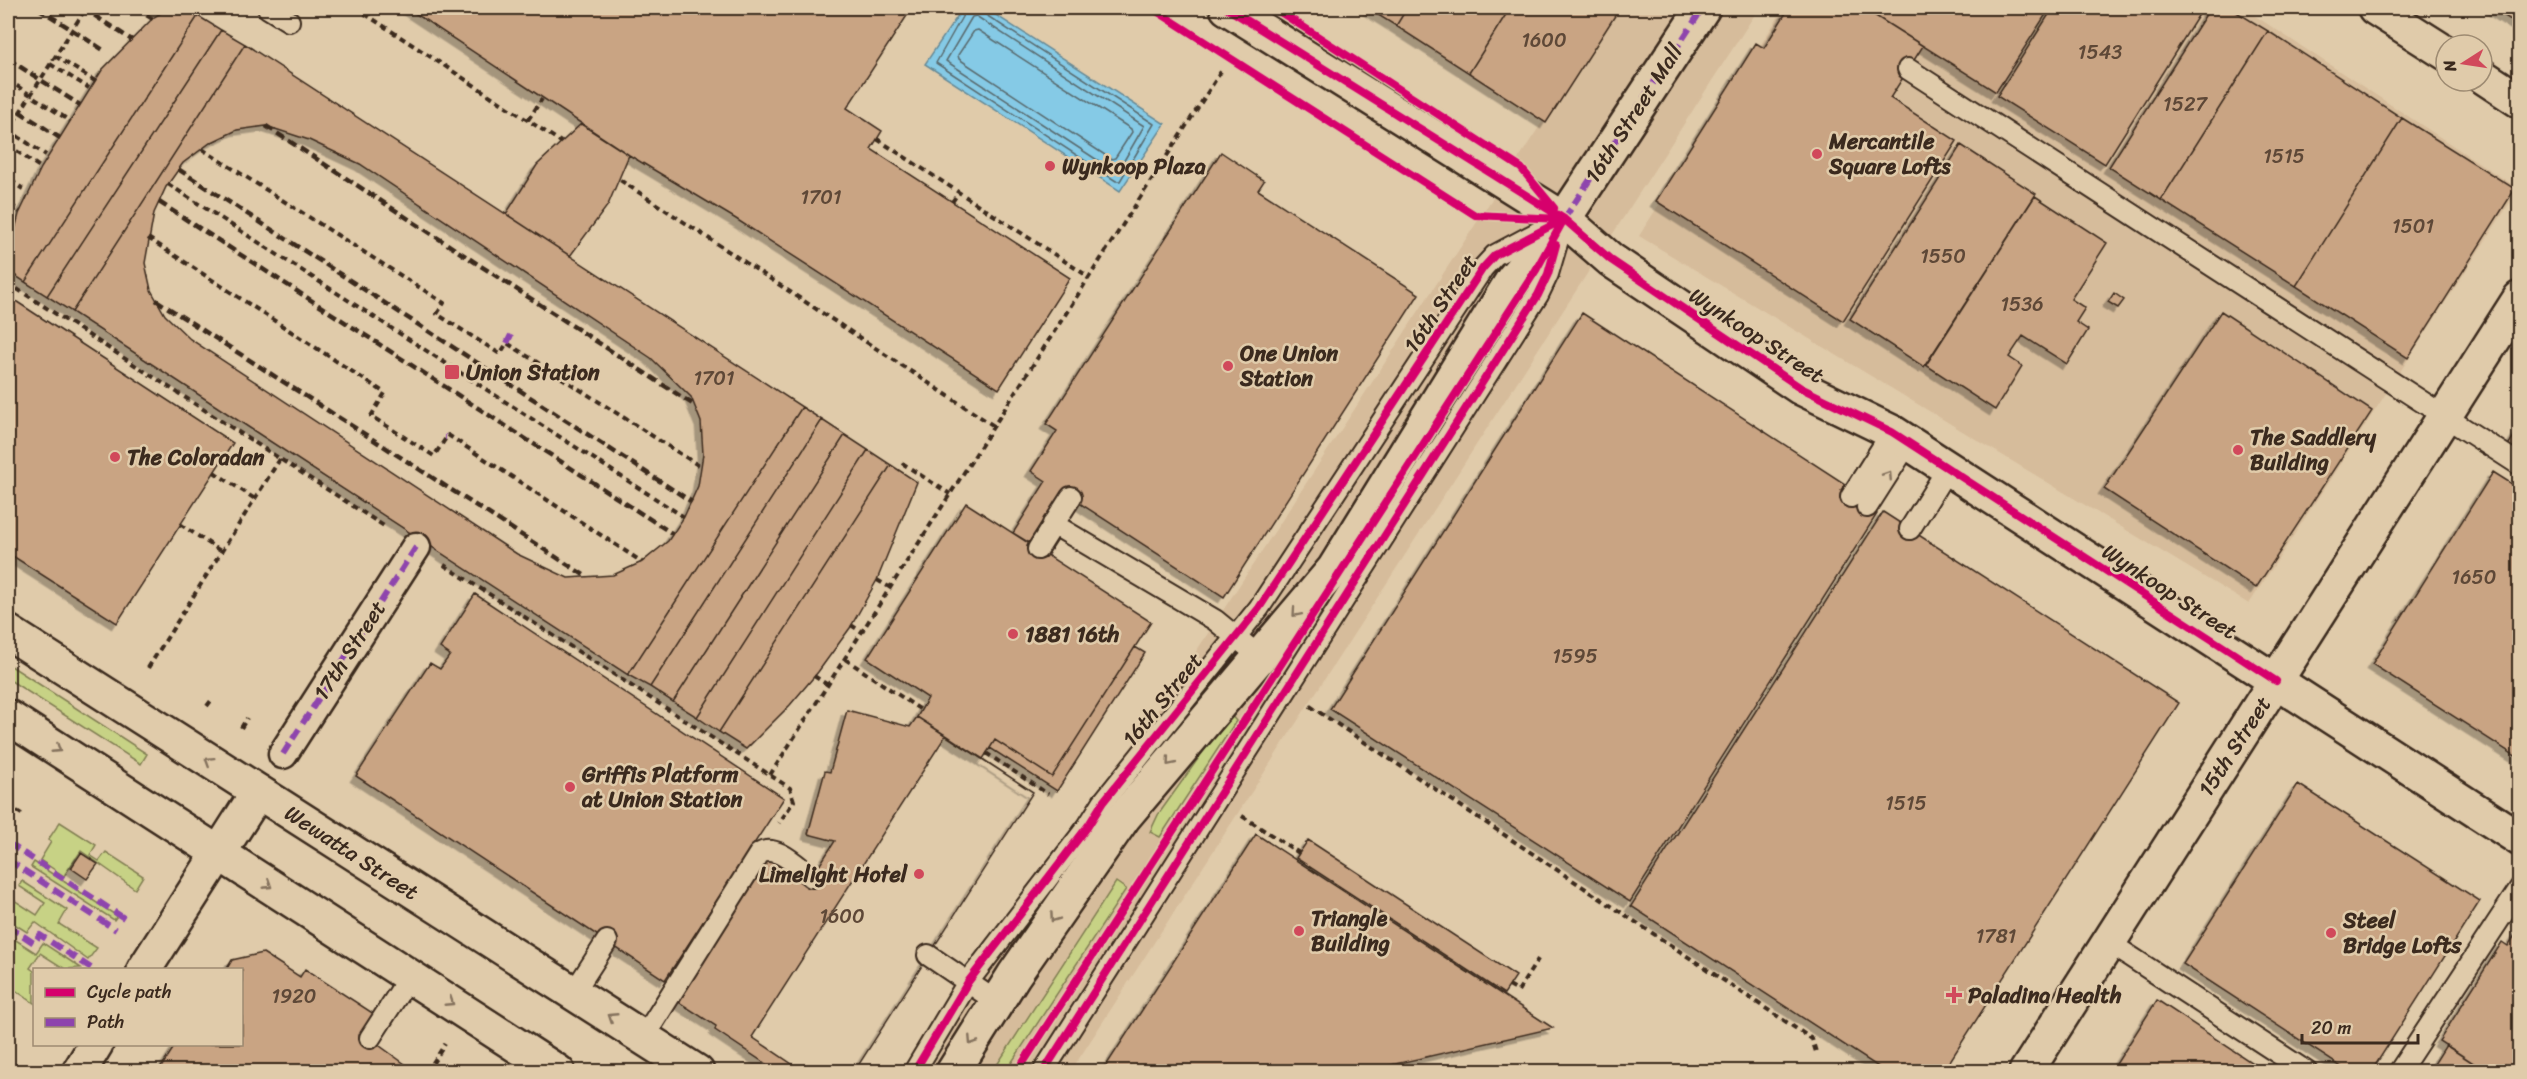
<svg xmlns="http://www.w3.org/2000/svg" width="2527" height="1079" font-family="Sriracha,sans-serif">
<style>
.built{fill:#d6bc9b}
.green{fill:#c7d285;stroke:#817e52;stroke-width:1.5}
.water{fill:#85cae6;stroke:#678a96;stroke-width:1.5}
.lines{fill:none;stroke-linecap:round;stroke-linejoin:round}
.shore{stroke:#596a6e;stroke-width:1.5}
.building{fill:#c9a483;stroke:#3b2a1e;stroke-width:1.5;fill-rule:evenodd;filter:url(#shadow)}
.service-casing{stroke:#3b2a1e;stroke-width:24}
.pedestrian-casing{stroke:#3b2a1e;stroke-width:33}
.minor-casing{stroke:#3b2a1e;stroke-width:38}
.tertiary-casing{stroke:#3b2a1e;stroke-width:38}
.secondary-casing{stroke:#3b2a1e;stroke-width:38}
.path{stroke:#3b2a1e;stroke-width:4;stroke-dasharray:6 4.5;stroke-linecap:butt}
.service{stroke:#e0cbaa;stroke-width:20}
.pedestrian{stroke:#e0cbaa;stroke-width:28}
.minor{stroke:#e0cbaa;stroke-width:33}
.tertiary{stroke:#e0cbaa;stroke-width:33}
.secondary{stroke:#e0cbaa;stroke-width:33}
.rail{stroke:#3b2a1e;stroke-width:4.5;stroke-dasharray:9 4.5;stroke-linecap:butt}
.path-bridge{stroke:#3b2a1e;stroke-width:4;stroke-dasharray:6 4.5;stroke-linecap:butt}
.quiet{stroke:#8e44ad;stroke-width:6;stroke-dasharray:12 6;stroke-linecap:butt}
.cycleway-casing{stroke:#e0cbaa;stroke-width:11}
.cycleway{stroke:#d6006c;stroke-width:8}
.oneway{stroke:#85725d}
.poi-dot{fill:#d1495b;stroke:#e0cbaa;stroke-width:2}
.labels{text-anchor:middle;stroke-width:5;stroke-linejoin:round;paint-order:stroke}
.number-label{font-size:20px;fill:#5e4837}
.street-label{font-size:22px;fill:#3b2a1e;stroke:#e0cbaa}
.poi-label{font-size:22px;font-weight:bold;fill:#3b2a1e;stroke:#e0cbaa;text-anchor:start}
</style>
<defs>
<filter id="shadow"><feDropShadow dx="-5.5" dy="5.5" stdDeviation="0" flood-color="#0004"/></filter>
</defs>
<rect width="100%" height="100%" fill="#e0cbaa"/>
<filter id="ink" filterUnits="userSpaceOnUse"><feTurbulence type="fractalNoise" baseFrequency=".0167" numOctaves="2"/><feDisplacementMap in="SourceGraphic" scale="12" xChannelSelector="R" yChannelSelector="G"/><feConvolveMatrix kernelMatrix="1 2 1 2 8 2 1 2 1" color-interpolation-filters="sRGB"/></filter>
<g filter="url(#ink)">
<!-- built -->
<path class="built" d="M1617 8H1759L1071 1071 921 1072Z
M1784 8H2243L2519 189 2249 604 1639 236Z"/>
<!-- green -->
<path class="green" d="M8 664 147 754 141 764 8 679Z
M1230 714 1236 721 1160 837 1150 832 1158 815Z
M60 822 96 845 90 855 99 861 106 852 143 876 135 889 81 851 64 876 40 860 51 842 48 840Z
M34 862 117 916 114 920 31 867Z
M22 881 67 910 59 924 97 948 88 960 35 922 27 932 8 920V903L11 898 37 915 45 903 19 886Z
M1116 882 1126 889 1006 1071H993Z
M8 935 36 953 43 943 81 968 65 969 40 953 30 968 34 971V1003L8 985Z"/>
<!-- water -->
<path class="water" d="M963 8H985L1165 124 1120 191 925 64Z"/>
<g class="lines">
<!-- shore -->
<path class="shore" d="M967 8 936 63 1116 181H1120L1154 124 986 15 983 8
M976 16 1144 126 1118 171H1114L946 61 972 17Z
M978 30 1131 129 1132 132 1115 158 1111 159 959 59 958 55 974 31Z"/>
</g>
<!-- building -->
<path class="building" d="M169 8H185L198 16 25 282 8 271V256L19 214 41 168 102 70 154 17Z
M407 8H912L847 108 882 131 871 149 1070 278 999 389 736 219 629 155Z
M1367 8H1407L1396 26Z
M1407 8H1510L1469 73 1396 26Z
M1510 8H1620L1546 123 1469 73Z
M1789 8H1863L1923 46 1890 98 1957 141 1843 321 1656 201 1756 43 1764 48Z
M1863 8H2050L1996 92Z
M2053 8H2203L2105 164 1997 96Z
M2210 8H2230L2268 31 2161 200 2109 167Z
M2492 8H2520V26Z
M198 16 221 30 47 296 25 282Z
M221 30 245 44 72 312 47 296Z
M2268 31 2402 118 2296 286 2161 200Z
M245 44 802 407 628 675 72 312ZM266 126 309 140 360 164 651 358 691 397 701 422 703 454 698 486 684 517 668 541 642 562 613 575 568 578 517 554 190 339 165 315 151 290 145 263 154 213 166 187 183 163 210 143 237 130Z
M2402 118 2515 189 2408 358 2296 286Z
M581 124 629 155 608 205 570 256 506 214 537 165Z
M1961 145 2036 194 1924 367 1850 319Z
M1221 152 1264 181 1258 190 1419 294 1224 597 1064 493 1031 544 1013 533 1046 481 1031 471 1057 431 1046 424Z
M2035 196 2107 243 2071 299 2085 308 2076 322 2088 330 2067 364 2023 336 2009 357 2022 366 1995 410 1926 365Z
M2114 293 2124 300 2118 308 2108 302Z
M8 296 233 443 117 623 8 553Z
M2221 311 2372 411 2256 588 2104 489Z
M1582 313 1845 484 1841 490 1877 514 1630 902 1330 709Z
M802 407 822 420 650 687 628 675Z
M822 420 845 435 673 702 650 687Z
M2520 427V455L2507 447Z
M845 435 868 450 697 717 673 702Z
M868 450 891 465 719 732 697 717Z
M891 465 917 482 877 580 850 628 818 672 790 705 746 749 719 732Z
M2493 472 2520 489V759L2372 664Z
M966 503 1151 622 1052 777 995 740 983 759 917 717 928 698 867 658Z
M1883 512 2179 703 1943 1072H1886L1631 906Z
M475 594 784 798 665 980 356 776 430 663 440 669 450 655 440 648Z
M1135 647 1145 653 1057 791 990 748 995 740 1052 777Z
M847 710 910 727 917 717 1033 792 854 1072H804L797 1067 794 1072H778L715 1030 716 1026 677 1001 773 851 812 877 835 841 808 834 825 771 830 772Z
M946 735 1033 792 854 1072H804L752 1037Z
M2298 784 2480 901 2371 1072H2349L2183 964Z
M1256 834 1553 1028 1382 1067 1383 1072H1102Z
M1308 840 1516 976 1504 994 1296 858Z
M81 853 98 864 87 879 71 868Z
M2520 928V1072H2487L2439 1041 2502 942 2508 946Z
M263 953 300 977 305 969 374 1014 362 1033 416 1072H158L176 1044H242V970H226L232 960Z
M2157 1000 2266 1072H2111Z
M2446 1045 2487 1072H2429Z"/>
<g class="lines">
<defs>
<path id="service" d="M268 8 289 21
M1908 69 2520 465
M1851 497 1892 432
M1867 507 1908 443
M1053 524 1215 620 1259 656
M1910 529 1948 468
M1038 549 1071 497
M2108 942 2307 1072
M928 955 997 1002
M574 992 607 941
M644 1037 759 854C775 842 798 867 812 877
M370 1038 410 976
M914 1072 968 982 1088 826 1103 802 1259 608 1483 268 1495 255 1548 227
M1043 1072 1538 295 1548 274 1560 233
M2399 1072 2520 888"/>
<path id="pedestrian" d="M283 754 416 547"/>
<path id="minor" d="M2375 8 2446 53
M2482 76 2520 101
M1564 219 1703 8
M2276 681 2520 839
M144 970 258 792
M79 1072 96 1044"/>
<path id="tertiary" d="M1227 8 1564 219 1611 260 1801 388 1892 432 2276 681
M8 632 697 1072
M8 717 558 1072
M953 1072 1014 975 1124 817 1334 569 1513 279 1564 219"/>
<path id="secondary" d="M2026 1072 2520 298"/>
</defs>
<!-- service casing -->
<use href="#service" class="service-casing"/>
<!-- pedestrian casing -->
<use href="#pedestrian" class="pedestrian-casing"/>
<!-- minor casing -->
<use href="#minor" class="minor-casing"/>
<!-- tertiary casing -->
<use href="#tertiary" class="tertiary-casing"/>
<!-- secondary casing -->
<use href="#secondary" class="secondary-casing"/>
<!-- path -->
<path class="path" d="M356 8 561 142
M55 56 95 81
M50 64 89 88
M8 80 70 121
M528 120 542 99
M8 130 46 155
M877 139 1089 277
M8 145 41 168
M202 149 444 303 437 314 500 354 507 343 701 467
M620 180 994 426
M168 184 684 517
M952 202 959 192
M148 238 385 393 371 416 434 456 448 435 642 562
M8 283 387 528
M902 463 950 494
M214 472 255 499
M180 524 222 552
M444 565 790 788 794 801 779 823
M877 580 891 588
M851 625 862 632
M845 659 921 710
M148 668 280 459
M814 676 828 685
M207 706 213 698
M1310 706 1812 1039 1816 1052
M241 728 247 718
M986 753 1048 794
M770 775 1222 70
M8 805 23 815
M1242 816 1299 853
M1509 986 1518 991 1540 956
M427 1072 445 1044"/>
<!-- service -->
<use href="#service" class="service"/>
<!-- pedestrian -->
<use href="#pedestrian" class="pedestrian"/>
<!-- minor -->
<use href="#minor" class="minor"/>
<!-- tertiary -->
<use href="#tertiary" class="tertiary"/>
<!-- secondary -->
<use href="#secondary" class="secondary"/>
<!-- rail -->
<path class="rail" d="M38 8 105 51
M83 8 132 40
M135 8 153 19
M8 59 80 105
M8 104 60 138
M266 126 694 405
M178 169 692 502
M8 179 23 189
M159 202 673 534
M8 203 20 212
M8 239 12 242
M156 300 587 577"/>
<!-- path-bridge -->
<path class="path-bridge" d="M8 131 86 8"/>
<!-- quiet -->
<path class="quiet" d="M1564 219 1703 8
M507 343 511 335
M445 437H446
M283 754 416 547
M8 843 124 918
M8 860 116 930
M8 926 34 943 40 935 91 968
M8 1062 21 1072"/>
<defs>
<path id="cycleway" d="M1152 8 1475 215 1561 219
M1227 8 1564 219 1611 260 1801 388 1892 432 2276 681
M1274 8 1521 168 1554 208
M914 1072 968 982 1088 826 1103 802 1259 608 1483 268 1495 255 1564 219
M1017 1072 1536 270 1564 219
M1043 1072 1538 295 1548 274 1556 245"/>
</defs>
<!-- cycleway casing -->
<use href="#cycleway" class="cycleway-casing"/>
<!-- cycleway -->
<use href="#cycleway" class="cycleway"/>
</g>
<!-- one-way arrows -->
<defs><path id="oneway-chevron" d="M-2-3.5L2.5 0L-2 3.5" fill="none" stroke-width="1.6" stroke-linecap="round" stroke-linejoin="round" transform="scale(1.5)"/></defs>
<g class="oneway">
<use href="#oneway-chevron" transform="translate(1888 475) rotate(-57)"/>
<use href="#oneway-chevron" transform="translate(1296 613) rotate(131)"/>
<use href="#oneway-chevron" transform="translate(57 749) rotate(33)"/>
<use href="#oneway-chevron" transform="translate(209 761) rotate(-148)"/>
<use href="#oneway-chevron" transform="translate(1170 762) rotate(130)"/>
<use href="#oneway-chevron" transform="translate(268 885) rotate(33)"/>
<use href="#oneway-chevron" transform="translate(1054 918) rotate(125)"/>
<use href="#oneway-chevron" transform="translate(450 1002) rotate(33)"/>
<use href="#oneway-chevron" transform="translate(612 1017) rotate(-147)"/>
<use href="#oneway-chevron" transform="translate(972 1041) rotate(123)"/>
</g>
</g>
<!-- markers -->
<g class="poi-dot">
<circle cx="1817" cy="154" r="6"/>
<circle cx="1050" cy="166" r="6"/>
<circle cx="1228" cy="366" r="6"/>
<rect x="444" y="364" width="16" height="16" rx="3"/>
<circle cx="2238" cy="450" r="6"/>
<circle cx="115" cy="457" r="6"/>
<circle cx="1013" cy="634" r="6"/>
<circle cx="570" cy="787" r="6"/>
<circle cx="919" cy="874" r="6"/>
<circle cx="1299" cy="931" r="6"/>
<circle cx="2331" cy="933" r="6"/>
<path d="M1951 986h6v6h6v6h-6v6h-6v-6h-6v-6h6z"/>
</g>
<g class="labels">
<!-- number labels -->
<g class="number-label">
<text x="1544" y="47">1600</text>
<text x="2100" y="59">1543</text>
<text x="2185" y="111">1527</text>
<text x="2284" y="163">1515</text>
<text x="821" y="204">1701</text>
<text x="2413" y="233">1501</text>
<text x="1943" y="263">1550</text>
<text x="2022" y="311">1536</text>
<text x="714" y="385">1701</text>
<text x="2474" y="584">1650</text>
<text x="1575" y="663">1595</text>
<text x="1906" y="810">1515</text>
<text x="842" y="923">1600</text>
<text x="1996" y="943">1781</text>
<text x="294" y="1003">1920</text>
</g>
<!-- street labels -->
<g class="street-label">
<text transform="translate(1633 113) rotate(-57)" y="8">16th Street Mall</text>
<text transform="translate(1440 303) rotate(-56)" y="8">16th Street</text>
<text transform="translate(1757 335) rotate(33)" y="8">Wynkoop Street</text>
<text transform="translate(2170 591) rotate(33)" y="8">Wynkoop Street</text>
<text transform="translate(349 650) rotate(-57)" y="8">17th Street</text>
<text transform="translate(1162 699) rotate(-51)" y="8">16th Street</text>
<text transform="translate(2234 746) rotate(-57)" y="8">15th Street</text>
<text transform="translate(352 852) rotate(33)" y="8">Wewatta Street</text>
</g>
<!-- poi labels -->
<g class="poi-label">
<text x="1829" y="149">Mercantile<tspan x="1829" dy="25">Square Lofts</tspan></text>
<text x="1062" y="174">Wynkoop Plaza</text>
<text x="1240" y="361">One Union<tspan x="1240" dy="25">Station</tspan></text>
<text x="466" y="380">Union Station</text>
<text x="2250" y="445">The Saddlery<tspan x="2250" dy="25">Building</tspan></text>
<text x="127" y="465">The Coloradan</text>
<text x="1025" y="642">1881 16th</text>
<text x="582" y="782">Griffis Platform<tspan x="582" dy="25">at Union Station</tspan></text>
<text x="907" y="882" text-anchor="end">Limelight Hotel</text>
<text x="1311" y="926">Triangle<tspan x="1311" dy="25">Building</tspan></text>
<text x="2343" y="928">Steel<tspan x="2343" dy="25">Bridge Lofts</tspan></text>
<text x="1968" y="1003">Paladina Health</text>
</g>
</g>
<!-- margin -->
<rect width="2527" height="1079" fill="none" stroke="#e0cbaa" stroke-width="30"/>
<rect x="15" y="15" width="2497" height="1049" fill="none" stroke="#3b2a1e" stroke-width="2" filter="url(#ink)"/>
<!-- legend -->
<rect x="33" y="968" width="210" height="78" fill="#e0cbaa" stroke="#9e8b72" stroke-width="1.5"/>
<rect x="45" y="988" width="30" height="9" fill="#d6006c" stroke="#9e8b72" stroke-width="1.5"/>
<text x="87" y="998" font-size="18" fill="#3b2a1e">Cycle path</text>
<rect x="45" y="1018" width="30" height="9" fill="#8e44ad" stroke="#9e8b72" stroke-width="1.5"/>
<text x="87" y="1028" font-size="18" fill="#3b2a1e">Path</text>
<!-- north arrow -->
<g transform="translate(2464 63) rotate(258)"><circle r="28" fill="#e0cbaa" stroke="#9e8b72" stroke-width="1.5"/>
<path d="M0-4.5L10 22L0 15L-10 22Z" fill="#d1495b"/>
<text y="-9" font-size="16" font-weight="bold" text-anchor="middle" fill="#3b2a1e">N</text>
</g>
<!-- scale -->
<path d="M2302 1034v9h116v-9" fill="none" stroke="#3b2a1e" stroke-width="3"/>
<text x="2311" y="1034" font-size="18" fill="#3b2a1e" stroke="#e0cbaa" stroke-width="4.5" paint-order="stroke">20 m</text>
</svg>
